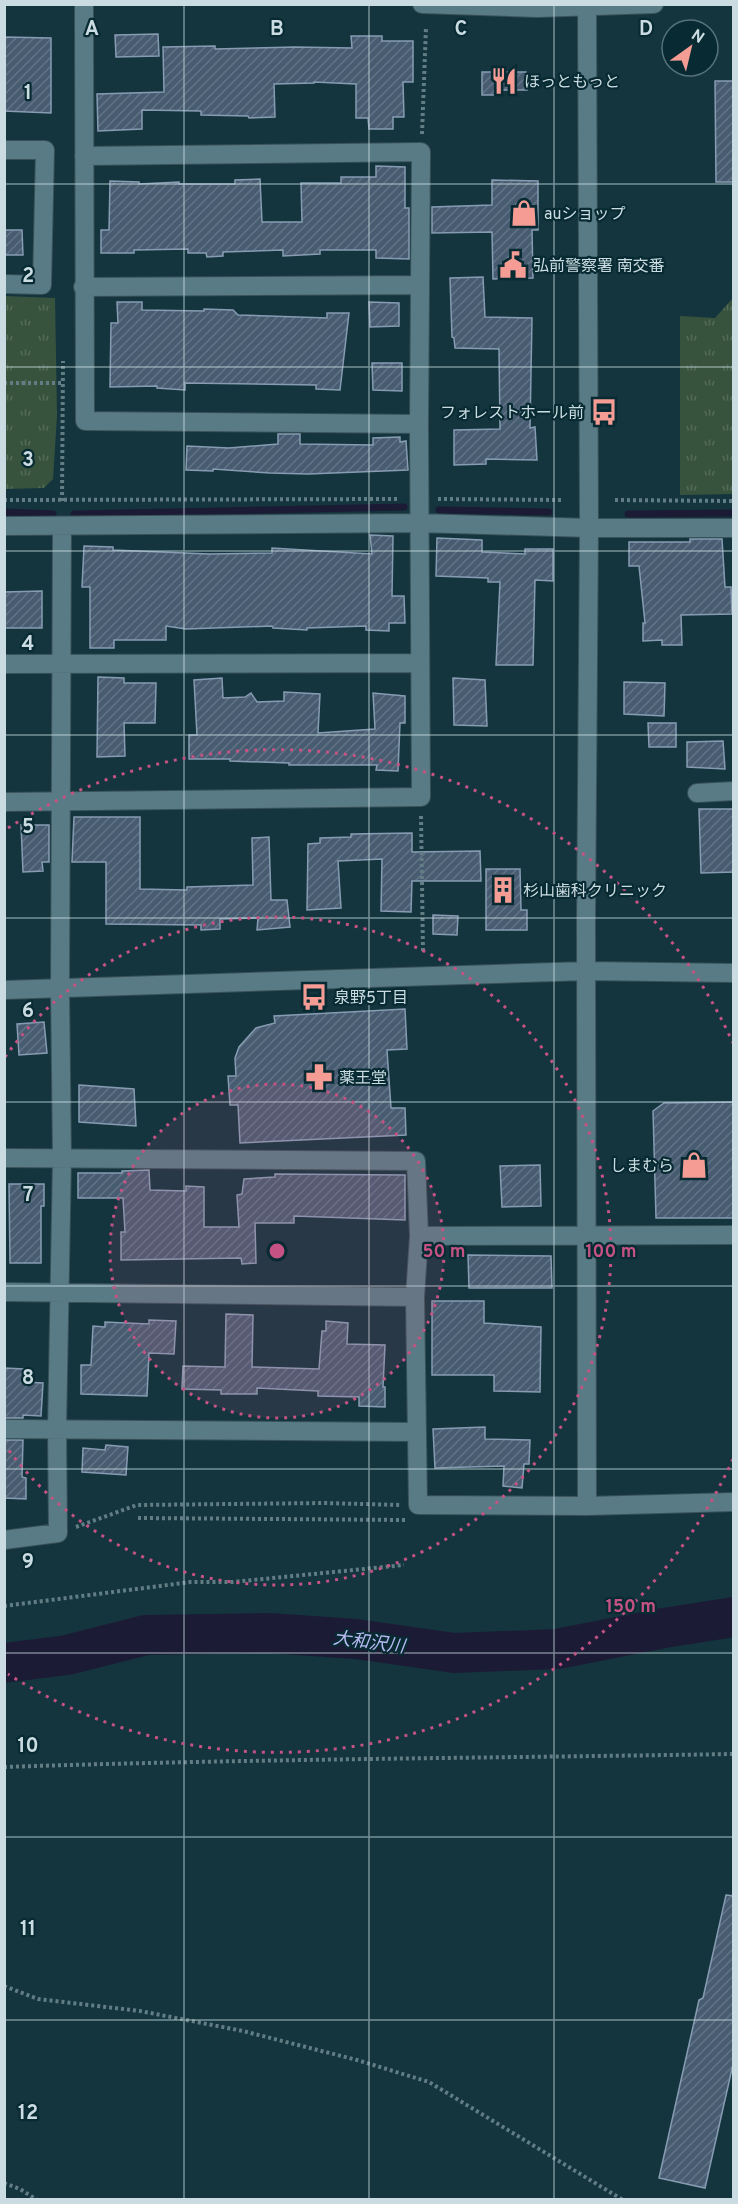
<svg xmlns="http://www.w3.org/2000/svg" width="738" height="2204" font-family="Overpass,'Noto Sans JP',sans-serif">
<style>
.park{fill:url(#park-tufts)}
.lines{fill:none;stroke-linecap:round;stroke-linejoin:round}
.stream{stroke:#1c1b36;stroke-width:7}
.river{stroke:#1c1b36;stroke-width:40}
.building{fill:url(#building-hatch);stroke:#879cb3;stroke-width:1.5}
.minor-casing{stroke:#395259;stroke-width:20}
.path{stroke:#637d84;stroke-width:4;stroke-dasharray:3 3;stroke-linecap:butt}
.minor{stroke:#597b85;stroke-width:18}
.grid{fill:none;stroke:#cadce1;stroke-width:1.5;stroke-opacity:0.55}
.ring{fill:none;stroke:#c45383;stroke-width:3;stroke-dasharray:3 6}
.labels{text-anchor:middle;stroke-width:4.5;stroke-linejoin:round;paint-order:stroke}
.poi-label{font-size:16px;fill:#cadce1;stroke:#082b33;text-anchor:start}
.water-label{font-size:18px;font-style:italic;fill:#babbf5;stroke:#082b33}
.grid-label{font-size:20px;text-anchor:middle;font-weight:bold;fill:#cadce1;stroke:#082b33;stroke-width:4.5;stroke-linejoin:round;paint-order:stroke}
.centre{fill:#c45383;stroke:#082b33;stroke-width:3}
.ring-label{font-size:18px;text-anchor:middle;font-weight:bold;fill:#c45383;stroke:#082b33;stroke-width:4.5;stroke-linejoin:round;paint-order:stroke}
</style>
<defs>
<pattern id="park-tufts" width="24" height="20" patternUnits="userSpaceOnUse" patternTransform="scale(1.5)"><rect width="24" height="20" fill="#38533d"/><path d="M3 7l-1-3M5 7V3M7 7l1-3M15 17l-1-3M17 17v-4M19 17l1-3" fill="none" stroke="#536b59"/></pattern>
<pattern id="building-hatch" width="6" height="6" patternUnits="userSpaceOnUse" patternTransform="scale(1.5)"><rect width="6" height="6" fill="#485c71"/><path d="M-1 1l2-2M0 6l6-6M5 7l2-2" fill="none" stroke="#617385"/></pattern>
</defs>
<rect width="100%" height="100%" fill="#14353e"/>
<!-- park -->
<path class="park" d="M5 296 55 298 57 415 53 479 44 488 5 489Z
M733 298V494L680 495V316L715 318Z"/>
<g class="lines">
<!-- stream -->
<path class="stream" d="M439 510 549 512
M4 512 53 514
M74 514 404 507
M628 514 734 513"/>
<!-- river -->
<path class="river" d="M4 1663 67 1655 146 1635 269 1633 356 1639 454 1653 557 1649 664 1628 734 1617"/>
</g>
<!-- building -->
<path class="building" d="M158 34 159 56 116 57 115 35Z
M351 36H382V41H413V82H403L404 117H393V129H369L368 118H356V84L314 82V83L274 84 275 117 249 118 248 116 201 115V111L142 110V129L98 131 97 94 164 92 163 47 215 46V49L295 47 352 48Z
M4 37 51 38V113L4 111Z
M482 72H526L527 90H502V95H482Z
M715 81H734V182H716Z
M376 166 405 167V208H409V259L376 258V250H320V254L283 256V250L223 252V256L207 257 206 253H188V249L134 250V253H101V230H109L110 181 139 182V184L179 182V184H235V180L260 179 262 222H302L301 183H341V177H376Z
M492 180 538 181V230H532L533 278 493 279 492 232 432 233V207L492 205Z
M4 230H22L23 255H4Z
M483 277 485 317 532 318 530 428 535 427 537 460 486 459V464L454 465V430L500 429 499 349 455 348 454 338 452 337 450 278Z
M117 302H142V310L204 311V309L233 310 238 315 327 318V313H349L340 390 316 389V385L185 383V390L157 388V386L110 387 111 323H118Z
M369 302 399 303V326L370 327Z
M372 363H402V391L373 390Z
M278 434H300V444L373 445V438L400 437V442L406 441 408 470 308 474 270 473 213 469V471L186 470 187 446 229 448 278 444Z
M370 535 393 536 392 596H404L405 623H389V631L366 630V626L307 628V630L273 628 272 626 186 629 166 626V640H114V648H90V587H82L84 546 113 547V550L209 554 272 553V548L372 554Z
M437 538 482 540V552L525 554V549H553V581L535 580 533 665H496L500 582H488V578L436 576Z
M690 539H722L725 587H731L732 614 681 615 682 645H662V640L643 641V623H645L639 566H629V542H690Z
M42 591V628H4V592Z
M98 677 124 678V683H156L155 723H124L125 756 97 757Z
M222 678 223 698 245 697 251 693 257 702 284 701V692L320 694 318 733 375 729 373 693 405 696V723H400L398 771 376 770 377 765H289V763L230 761V759H189V735H197L194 680Z
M453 678 485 680 487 726 454 725Z
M624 682 665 683 664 716 624 714Z
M648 723H676V747H649Z
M723 741 725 769 687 767V742Z
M699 809H734V872L701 873Z
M74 817H140V889L187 890V887L253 885 252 838 269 837 271 900H287L290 927 257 930 258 918 220 919V929L201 930V925L106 924V862H72Z
M21 825H49V862H42L43 871 23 872Z
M412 833V852L480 851 481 881H412L411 912 381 911 382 859 338 861 341 908 307 910 308 844 320 843V838L351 837V834Z
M486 869H520L521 910H527V930H486Z
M433 915 458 916 457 935 433 934Z
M405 1009 407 1049 387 1050 391 1108H405L406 1135 240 1143 238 1105H230L228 1076H236L235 1058 239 1047 256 1028 275 1023 274 1016Z
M44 1022 47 1053 19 1055 17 1024Z
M79 1085 134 1089 136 1126 79 1122Z
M734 1102V1218H656L653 1111 664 1103Z
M540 1165 541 1206 502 1207 500 1166Z
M149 1170 150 1190 186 1191V1186L204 1187V1227H239L237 1195 242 1194 244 1179 275 1177V1174L405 1175V1220L294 1216V1223H255L256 1263 242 1264 241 1258 121 1260V1232H125L123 1198H78V1173H122V1171Z
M9 1184H44V1206H41V1263H10Z
M468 1255 551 1256 552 1288H469Z
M432 1301H484V1323L541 1327 540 1392 494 1391V1375H432Z
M226 1314 253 1315 252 1367 319 1369 322 1331H326V1321L348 1323 347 1344 385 1345 383 1387H385V1407L359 1406V1397L318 1396V1391L257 1388V1394H221V1390L182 1389 183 1366 225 1367Z
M149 1320 176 1321 174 1354 149 1353 147 1396 81 1394V1365H91L93 1326 105 1327V1322L149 1324Z
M4 1368 24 1369V1382L43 1383 41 1416 23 1415V1418H4Z
M485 1427V1439L530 1440 529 1464H524L522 1488 503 1486 504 1466 435 1468 433 1429Z
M4 1440H23L22 1477 26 1478V1499L4 1498Z
M106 1445 128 1447 126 1475 82 1472 83 1448 105 1450Z
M726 1895 734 1896V2060L705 2188 659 2178 699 2000 703 1998Z"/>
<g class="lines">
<defs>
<path id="minor" d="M84 4 85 421 419 424
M422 4 537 8 654 4
M4 150H45L42 285 4 284
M83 287 420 285
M4 526 419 523 589 528H734
M4 664 419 663
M697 793 734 791
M4 802 421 797 419 424 421 152 84 156
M4 990 586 971 734 973
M4 1158 416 1161 419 1236 415 1297 418 1505 587 1506 734 1502
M419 1236 734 1235
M4 1292 415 1297
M4 1429 416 1432
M587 1506 586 922 589 528 587 4
M4 1540 58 1533 57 1429 62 1158 60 990 62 526"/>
</defs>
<!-- minor casing -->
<use href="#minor" class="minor-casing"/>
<!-- path -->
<path class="path" d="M422 134 426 27
M4 383H62
M438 499 563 500
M4 500 400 499
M615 500 734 501
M62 501 63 361
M421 816 423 952
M138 1518 405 1520
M76 1527 137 1505 324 1503 401 1505
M4 1606 191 1582H233L404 1565
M4 1767C247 1759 490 1758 734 1754
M4 1986 38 1999 140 2011 243 2031 357 2060 429 2082 623 2200
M4 2183 20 2189 37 2200"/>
<!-- minor -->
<use href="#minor" class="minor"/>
</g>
<!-- grid -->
<path class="grid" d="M184 4V2200M369 4V2200M554 4V2200M4 184H734M4 367H734M4 551H734M4 735H734M4 918H734M4 1102H734M4 1286H734M4 1469H734M4 1653H734M4 1837H734M4 2020H734"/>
<!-- distance rings -->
<circle cx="277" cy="1251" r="167" fill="#c45383" fill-opacity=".12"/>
<g class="ring">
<circle cx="277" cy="1251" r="167"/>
<path d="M5 1057A334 334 0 1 1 5 1445"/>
<path d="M733 1459A501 501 0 0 1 8 1674M8 828A501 501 0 0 1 733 1043"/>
</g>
<!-- icons -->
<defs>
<symbol id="restaurant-bare" viewBox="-9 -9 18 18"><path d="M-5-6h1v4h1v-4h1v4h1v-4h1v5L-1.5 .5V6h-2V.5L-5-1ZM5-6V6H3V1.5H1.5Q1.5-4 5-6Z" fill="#f59c95" stroke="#082b33" stroke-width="2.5" paint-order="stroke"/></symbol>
<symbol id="shop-bare" viewBox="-9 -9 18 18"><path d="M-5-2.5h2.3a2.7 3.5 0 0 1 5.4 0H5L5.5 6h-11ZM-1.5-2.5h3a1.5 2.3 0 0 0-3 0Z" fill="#f59c95" stroke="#082b33" stroke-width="2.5" paint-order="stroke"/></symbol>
<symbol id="civic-bare" viewBox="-9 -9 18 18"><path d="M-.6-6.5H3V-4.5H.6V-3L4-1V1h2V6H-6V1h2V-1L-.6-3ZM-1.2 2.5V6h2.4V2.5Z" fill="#f59c95" stroke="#082b33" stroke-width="2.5" paint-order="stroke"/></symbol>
<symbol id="bus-bare" viewBox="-9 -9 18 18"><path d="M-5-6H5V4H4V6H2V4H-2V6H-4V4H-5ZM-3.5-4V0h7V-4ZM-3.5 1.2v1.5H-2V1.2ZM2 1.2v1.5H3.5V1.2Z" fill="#f59c95" stroke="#082b33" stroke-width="2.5" paint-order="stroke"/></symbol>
<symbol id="building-bare" viewBox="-9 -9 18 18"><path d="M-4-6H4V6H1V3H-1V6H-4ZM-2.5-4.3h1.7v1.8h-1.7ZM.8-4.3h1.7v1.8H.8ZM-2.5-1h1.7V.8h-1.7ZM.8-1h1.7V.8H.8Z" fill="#f59c95" stroke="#082b33" stroke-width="2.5" paint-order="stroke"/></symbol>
<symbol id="pharmacy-bare" viewBox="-9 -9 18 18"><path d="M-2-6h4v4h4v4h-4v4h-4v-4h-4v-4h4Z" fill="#f59c95" stroke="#082b33" stroke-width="2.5" paint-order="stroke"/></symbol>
</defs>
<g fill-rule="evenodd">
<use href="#restaurant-bare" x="485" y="62" width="38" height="38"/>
<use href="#shop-bare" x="505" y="194" width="38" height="38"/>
<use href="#civic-bare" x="494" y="246" width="38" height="38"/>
<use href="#bus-bare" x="585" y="393" width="38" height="38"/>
<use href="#building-bare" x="484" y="871" width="38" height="38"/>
<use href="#bus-bare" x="295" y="978" width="38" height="38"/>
<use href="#pharmacy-bare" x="300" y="1058" width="38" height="38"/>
<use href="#shop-bare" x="675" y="1146" width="38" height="38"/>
</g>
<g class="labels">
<!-- poi labels -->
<g class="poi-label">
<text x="524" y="87">ほっともっと</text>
<text x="544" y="219">auショップ</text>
<text x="533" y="271">弘前警察署 南交番</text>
<text x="584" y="418" text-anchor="end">フォレストホール前</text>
<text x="523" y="896">杉山歯科クリニック</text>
<text x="334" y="1003">泉野5丁目</text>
<text x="339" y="1083">薬王堂</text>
<text x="674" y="1171" text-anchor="end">しまむら</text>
</g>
<!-- water labels -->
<g class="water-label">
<text transform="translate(369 1642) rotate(7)" y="6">大和沢川</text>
</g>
</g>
<g class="grid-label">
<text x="92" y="35">A</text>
<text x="277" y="35">B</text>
<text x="461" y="35">C</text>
<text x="646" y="35">D</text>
<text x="28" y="99">1</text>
<text x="28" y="282">2</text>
<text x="28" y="466">3</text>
<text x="28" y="650">4</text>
<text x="28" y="833">5</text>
<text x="28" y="1017">6</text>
<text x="28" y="1201">7</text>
<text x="28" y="1384">8</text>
<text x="28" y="1568">9</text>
<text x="28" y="1752">10</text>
<text x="28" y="1935">11</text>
<text x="28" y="2119">12</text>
</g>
<circle cx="277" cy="1251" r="9" class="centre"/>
<g class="ring-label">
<text x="444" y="1257">50 m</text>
<text x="611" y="1257">100 m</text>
<text x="631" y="1612">150 m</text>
</g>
<!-- border -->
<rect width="738" height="2204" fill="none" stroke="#cadce1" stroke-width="12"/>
<!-- north arrow -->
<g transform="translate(690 48) rotate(34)"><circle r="28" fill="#082b33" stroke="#567279" stroke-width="1.5"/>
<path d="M0-4.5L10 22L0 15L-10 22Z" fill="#f59c95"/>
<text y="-9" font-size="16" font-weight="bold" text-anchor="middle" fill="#cadce1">N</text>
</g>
</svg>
